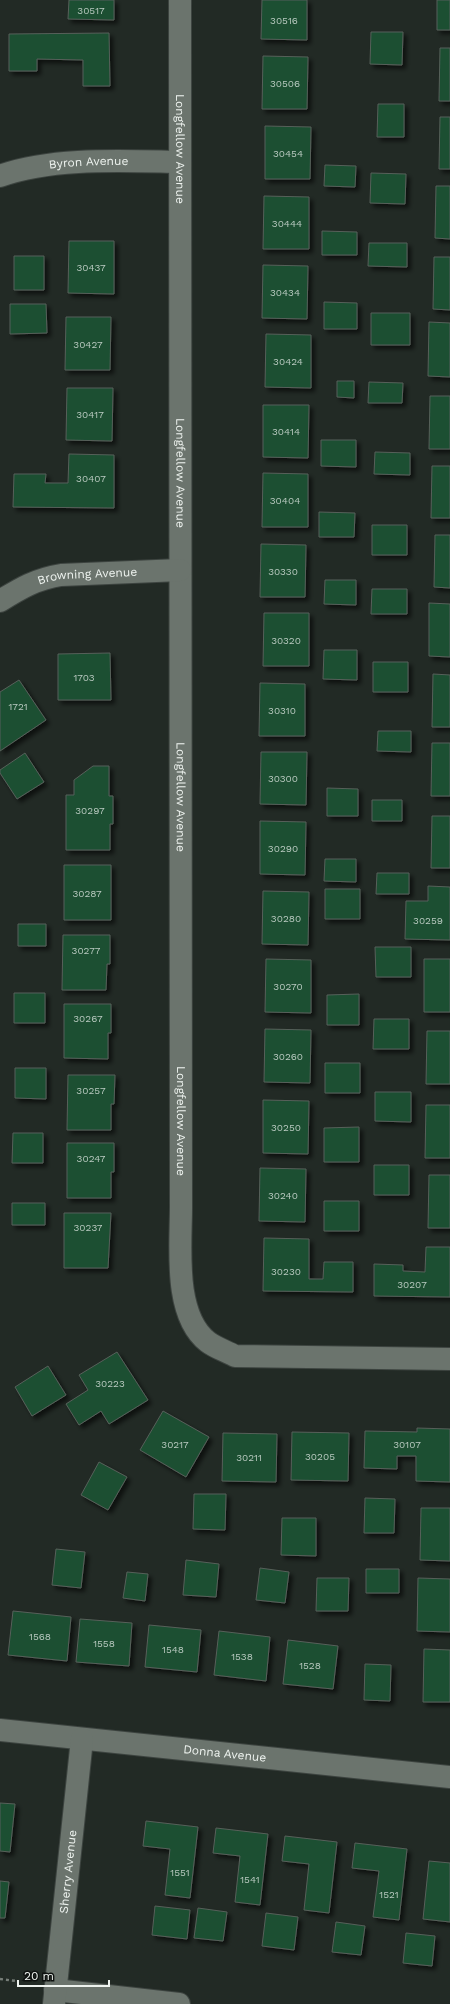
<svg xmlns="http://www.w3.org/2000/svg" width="450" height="2004" font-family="'Work Sans',sans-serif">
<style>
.building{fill:#1a4f32;stroke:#57605a;filter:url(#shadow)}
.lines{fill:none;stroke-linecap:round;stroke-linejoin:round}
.minor-casing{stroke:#3d4440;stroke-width:24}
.path{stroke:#777e79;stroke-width:2.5;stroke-dasharray:3 3;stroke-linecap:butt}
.minor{stroke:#6b746d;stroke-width:22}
.labels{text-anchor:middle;stroke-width:3.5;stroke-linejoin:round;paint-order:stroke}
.number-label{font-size:10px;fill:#b9cac0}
.street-label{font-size:12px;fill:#eef3ef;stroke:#0e110f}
</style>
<defs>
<filter id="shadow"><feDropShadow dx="3.5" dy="3.5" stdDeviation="2" flood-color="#0009"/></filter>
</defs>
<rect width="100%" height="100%" fill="#222a25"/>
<!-- building -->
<path class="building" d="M69 0H114V20L68 19Z
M262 0H307V40L261 39Z
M437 0H450V30H437Z
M371 32H403L402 65 370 64Z
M109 33 110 86H83V60L37 59V71H9V34Z
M440 48H450V101H439Z
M263 56 308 57 307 109H262Z
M378 104H404V137H377Z
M440 117H450V169H439Z
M265 126 311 127 310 179H265Z
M325 165 356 166 355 187 324 186Z
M371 173 406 174 405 204 370 203Z
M436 186H450V239L435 238Z
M264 196 309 197V249H263Z
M322 231 357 232V255H322Z
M69 241H114V294L68 293Z
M369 243H407V267L368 266Z
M14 256H44V290H14Z
M434 257H450V310L433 309Z
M263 265 308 266 307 319 262 318Z
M324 302 357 303V329H324Z
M10 304H46L47 333 10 334Z
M371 313H410V345H371Z
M66 317H111L110 370H65Z
M429 322 450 323V377L428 376Z
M266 334 311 335V388L265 387Z
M337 381H354V398L337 397Z
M369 382 403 383 402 403H368Z
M67 388H113L112 441 66 440Z
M430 396H450V449H429Z
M263 405H309L308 458 263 457Z
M321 440H356V467L321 466Z
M375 452 410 453V475L374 474Z
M69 454 114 455V508L13 507 14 474H46L45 483H68Z
M432 466H450V518H431Z
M263 473 308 474V527H262Z
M319 512 355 513 354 537H319Z
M372 525H407V555H372Z
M435 535H450V588L434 587Z
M261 544 306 545 305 597H260Z
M325 580H356V605L324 604Z
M372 589H407V614H371Z
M429 603 450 604V657L429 656Z
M264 613H309V666H263Z
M324 650H357V680L323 679Z
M110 653 111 700H58V654Z
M373 662H408V692H373Z
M433 674 450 675V727H432Z
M19 680 46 720 0 751V692Z
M260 683 305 684V736H259Z
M378 731H411V752L377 751Z
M432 743H450V796H431Z
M261 752H307L306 805 260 804Z
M25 753 44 782 17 799 0 773V770Z
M93 766H109V796H113V824H110V850H66V795H74V780Z
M327 788 358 789V816H327Z
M372 800H402V821H372Z
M432 816H450V868H431Z
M260 821 306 822 305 875 260 874Z
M325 859H356V882L324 881Z
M64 865H111V920H64Z
M377 873H409V894H376Z
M428 886 450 887V940L405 939 406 901H428Z
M325 889H360V919H325Z
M263 891 309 892 308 945 262 944Z
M18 924H46V946H18Z
M63 935H110V964H107L106 990H62Z
M375 947H411V977H376Z
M266 959 311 960V1013L265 1012Z
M424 959H450V1012H424Z
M14 993H45V1023H14Z
M359 994V1025H327V995Z
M64 1004H111V1033H108V1059L64 1058Z
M374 1019H409V1049H373Z
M265 1029 311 1030 310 1083 264 1082Z
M427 1031H450V1084H426Z
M325 1063H360V1093H325Z
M15 1068H46V1099L15 1098Z
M68 1075H115L114 1104H111V1130H67Z
M375 1092H411V1122L375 1121Z
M263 1100 309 1101 308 1154 263 1153Z
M426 1105H450V1158H425Z
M359 1127V1162H324V1128Z
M13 1133H43V1163H12Z
M67 1143H114V1172H111V1198H67Z
M374 1165H409V1195H374Z
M260 1168 306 1169 305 1222 259 1221Z
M429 1175H450V1228H428Z
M324 1201H359V1231H324Z
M12 1203H45V1225H12Z
M64 1213H111L108 1268H64Z
M264 1238 309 1239V1279H323L324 1262H353V1292L263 1291Z
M426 1247H450V1297L374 1296V1264L403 1265V1271L425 1272Z
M117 1352 148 1400 109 1424 101 1411 79 1425 66 1404 88 1390 79 1375Z
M48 1366 66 1395 32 1416 15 1387Z
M163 1411 209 1437 186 1477 140 1450Z
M417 1428 450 1429V1482L416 1481V1456H397V1469L364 1468 365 1431 417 1432Z
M292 1432 349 1433 348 1481 291 1480Z
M223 1433 277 1434 276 1482 222 1481Z
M99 1462 127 1477 108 1510 81 1495Z
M194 1494H226L225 1530 193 1529Z
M365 1498 395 1499 394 1533H364Z
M421 1508H450V1561L420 1560Z
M282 1518H316V1556L281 1555Z
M56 1549 85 1552 81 1588 52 1585Z
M186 1560 219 1564 216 1597 183 1595Z
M260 1568 289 1572 285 1603 256 1600Z
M366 1569H399V1593H366Z
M127 1572 148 1574 145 1601 123 1598Z
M317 1578H349L348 1611H316Z
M418 1578 450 1579V1632L417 1631Z
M13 1611 71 1617 67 1661 8 1655Z
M80 1619 132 1623 129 1666 76 1662Z
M149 1625 201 1630 197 1672 145 1667Z
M219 1631 270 1637 266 1681 214 1675Z
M288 1640 338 1646 333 1689 283 1684Z
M424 1649 450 1650V1702H423Z
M365 1664 391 1665 390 1701 364 1700Z
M0 1803 15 1804 10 1852 0 1851Z
M146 1821 198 1827 190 1898 165 1895 170 1849 143 1846Z
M216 1828 268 1834 260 1905 235 1902 240 1856 213 1853Z
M285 1836 337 1842 329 1913 304 1910 309 1864 282 1861Z
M355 1843 407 1849 399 1920 373 1917 379 1871 352 1868Z
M429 1861 450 1863V1922L423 1919Z
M0 1881 9 1882 5 1918H0Z
M155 1906 190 1910 187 1939 152 1935Z
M198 1908 227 1912 223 1941 194 1938Z
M266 1913 298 1917 294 1950 262 1946Z
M336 1922 365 1926 361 1955 332 1952Z
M406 1933 435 1936 432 1966 403 1963Z"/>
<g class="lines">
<defs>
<g id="minor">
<path id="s1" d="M180 0 181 1207C181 1246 173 1315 208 1342 216 1348 226 1351 235 1356L450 1359"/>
<path id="s2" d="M0 176C52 157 123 161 179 162"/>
<path id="s3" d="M0 601C21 588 36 579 61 575L180 570"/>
<path id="s4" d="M0 1730 450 1777"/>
<path d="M55 1990 179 2004"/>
<path id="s5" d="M54 2004 82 1739"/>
</g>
</defs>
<!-- minor casing -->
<use href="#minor" class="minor-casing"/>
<!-- path -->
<path class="path" d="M0 1979 16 1981"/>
<!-- minor -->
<use href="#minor" class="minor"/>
</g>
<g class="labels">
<!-- number labels -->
<g class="number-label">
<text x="91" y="14">30517</text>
<text x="284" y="24">30516</text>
<text x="285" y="87">30506</text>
<text x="288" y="157">30454</text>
<text x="287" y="227">30444</text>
<text x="91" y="271">30437</text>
<text x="285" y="296">30434</text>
<text x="88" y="348">30427</text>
<text x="288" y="365">30424</text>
<text x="90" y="418">30417</text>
<text x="286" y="435">30414</text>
<text x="91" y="482">30407</text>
<text x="285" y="504">30404</text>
<text x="283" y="575">30330</text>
<text x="286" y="644">30320</text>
<text x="84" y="681">1703</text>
<text x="18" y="710">1721</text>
<text x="282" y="714">30310</text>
<text x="283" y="782">30300</text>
<text x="90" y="814">30297</text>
<text x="283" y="852">30290</text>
<text x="87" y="897">30287</text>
<text x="286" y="922">30280</text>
<text x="428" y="924">30259</text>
<text x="86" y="954">30277</text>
<text x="288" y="990">30270</text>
<text x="88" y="1022">30267</text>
<text x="288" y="1060">30260</text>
<text x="91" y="1094">30257</text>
<text x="286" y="1131">30250</text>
<text x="91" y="1162">30247</text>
<text x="283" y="1199">30240</text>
<text x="88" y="1231">30237</text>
<text x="286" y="1275">30230</text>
<text x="412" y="1288">30207</text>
<text x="110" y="1387">30223</text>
<text x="175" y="1448">30217</text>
<text x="407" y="1448">30107</text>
<text x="320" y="1460">30205</text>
<text x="249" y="1461">30211</text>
<text x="40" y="1640">1568</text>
<text x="104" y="1647">1558</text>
<text x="173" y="1653">1548</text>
<text x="242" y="1660">1538</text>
<text x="310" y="1669">1528</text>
<text x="180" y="1876">1551</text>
<text x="250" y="1883">1541</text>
<text x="389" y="1898">1521</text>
</g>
<!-- street labels -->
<g class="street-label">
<text dy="4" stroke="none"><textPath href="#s1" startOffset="149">Longfellow Avenue</textPath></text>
<text dy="4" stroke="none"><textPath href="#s2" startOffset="90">Byron Avenue</textPath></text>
<text dy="4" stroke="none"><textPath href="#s1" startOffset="473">Longfellow Avenue</textPath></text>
<text dy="4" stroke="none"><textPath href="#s3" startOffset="93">Browning Avenue</textPath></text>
<text dy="4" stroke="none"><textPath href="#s1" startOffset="797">Longfellow Avenue</textPath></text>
<text dy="4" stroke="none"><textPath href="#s1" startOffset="1121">Longfellow Avenue</textPath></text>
<text dy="4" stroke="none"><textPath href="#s4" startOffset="226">Donna Avenue</textPath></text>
<text dy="4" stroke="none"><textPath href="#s5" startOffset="133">Sherry Avenue</textPath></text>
</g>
</g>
<!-- scale -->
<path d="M18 1980v6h91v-6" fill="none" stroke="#eef3ef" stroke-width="2"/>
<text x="24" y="1980" font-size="12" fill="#eef3ef" stroke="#0e110f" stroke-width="3" paint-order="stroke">20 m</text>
</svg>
